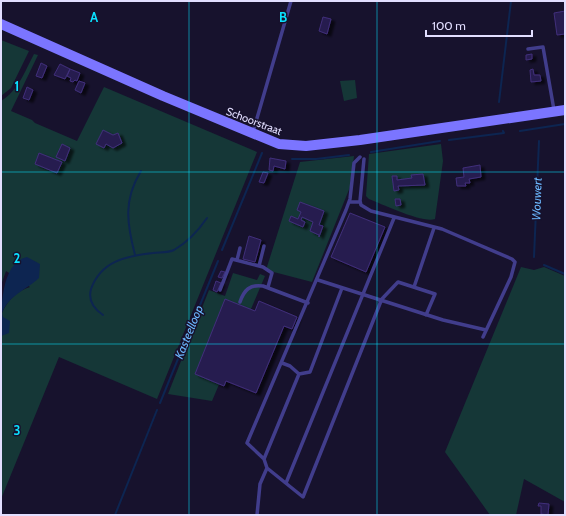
<svg xmlns="http://www.w3.org/2000/svg" width="566" height="516" font-family="Cabin,sans-serif">
<style>
.green{fill:#153737}
.water{fill:#0d2551}
.lines{fill:none;stroke-linecap:round;stroke-linejoin:round}
.stream{stroke:#0d2551;stroke-width:2}
.building{fill:#281d4f;stroke:#402f7b;filter:url(#shadow)}
.lane{stroke:#413d8c;stroke-width:3.5}
.secondary{stroke:#7b75ff;stroke-width:10}
.grid{fill:none;stroke:#0ae1ff;stroke-width:1;stroke-opacity:0.55}
.labels{text-anchor:middle;stroke-width:3;stroke-linejoin:round;paint-order:stroke}
.street-label{font-size:11px;fill:#e2deff;stroke:#17122d}
.water-label{font-size:12px;font-style:italic;fill:#6cb8ff;stroke:#17122d}
.grid-label{font-size:13px;text-anchor:middle;font-weight:bold;fill:#0ae1ff;stroke:#17122d;stroke-width:3;stroke-linejoin:round;paint-order:stroke}
</style>
<defs>
<filter id="shadow"><feDropShadow dx="4" dy="2.5" stdDeviation="1" flood-color="#0009"/></filter>
</defs>
<rect width="100%" height="100%" fill="#17122d"/>
<!-- green -->
<path class="green" d="M1 40 29 51 11 88 1 96Z
M34 54 38 55 11 111 32 120 35 123 77 141 104 87 257 152 157 399 59 357 1 499 2 313C7 301 17 291 30 287L6 271 1 285V101C18 91 25 71 34 54Z
M355 80 357 98 344 101 340 81Z
M441 144 443 161 435 219C424 224 382 204 369 199L366 196 369 154Z
M354 156 350 187 312 282 266 270 300 162Z
M521 267 534 270 544 267 565 276V502L524 479 516 515H490L445 452Z
M233 273 257 280 260 274 265 276 212 401 168 394 209 290 225 296Z"/>
<!-- water -->
<path class="water" d="M27 257 40 264 39 278C26 290 9 295 2 313L3 317 10 321 9 333 1 336C1 311 0 263 27 257Z"/>
<g class="lines">
<!-- stream -->
<path class="stream" d="M499 102 511 1
M539 128 565 124
M520 131 539 128
M449 140 504 133 503 131
M371 152 440 141
M292 159H316L349 155
M222 250 262 153
M135 255C127 224 123 200 141 171
M534 257 539 141
M544 265 565 274
M103 315C94 309 88 300 91 289 101 261 126 256 153 253 159 252 168 253 174 250 188 242 198 231 207 218
M160 403 218 261
M115 515 157 410"/>
</g>
<!-- building -->
<path class="building" d="M565 11V34L557 35 554 13Z
M323 17 331 19 327 34 319 31Z
M532 54V59L526 60V55Z
M41 63 47 66 42 78 36 76Z
M60 64 70 69 65 79 54 75Z
M70 69 80 73 77 81 75 80 73 82 70 81 71 78 67 76Z
M533 69 534 75H540L541 81 531 82 530 70Z
M79 81 85 83 81 93 75 90Z
M27 87 33 90 29 100 23 98Z
M103 130 113 135 118 133 122 143 113 148 106 144 104 148 96 144Z
M62 144 70 148 65 161 56 157Z
M39 153 62 162 57 173 35 164Z
M270 158 286 161 285 169 274 166 273 171 269 170Z
M480 165 481 177 469 179 470 183H465L466 186H457L456 178 464 177 463 168Z
M263 172 268 173 264 183 259 182Z
M423 174 425 185 398 186 399 190 394 191 392 176H397V180L412 178 411 175Z
M395 199H400L401 205 396 206Z
M300 202 324 211 319 225 323 226 319 237V235L310 231 313 222 302 217 301 220 305 222 303 227 289 221 291 216 298 219 301 212 297 210Z
M350 213 385 227 366 272 331 257Z
M249 236 261 240 255 262 243 259Z
M221 271 225 272 222 278 218 277Z
M216 281 221 283 217 292 213 290Z
M225 299 255 311 259 301 297 317 292 329 284 326 256 393 226 381 224 386 195 374Z
M539 503 549 504 548 515 541 514V506H538Z"/>
<g class="lines">
<!-- lane -->
<path class="lane" d="M528 49 543 47 554 110
M253 132 291 1
M364 159 360 201 361 205 371 211 442 229 512 259 515 262 511 277 483 337
M349 202H360
M237 260 240 248
M259 266 264 246
M318 280 443 320 486 330
M414 287 434 228
M220 290 232 259 263 267 272 273 268 287
M380 301 398 282 435 294 426 315
M240 302C244 290 250 284 263 286L308 303
M282 363 290 366 299 374 264 459 247 443 346 210 350 199 354 163 360 157
M299 374 310 372 342 288
M264 459 267 468 303 497 381 301
M286 483 394 218
M257 515 260 484 267 468"/>
<!-- secondary -->
<path class="secondary" d="M1 24 163 96 279 144 306 146 360 140 565 110"/>
</g>
<!-- grid -->
<path class="grid" d="M189 1V515M377 1V515M1 172H565M1 344H565"/>
<g class="labels">
<!-- street labels -->
<g class="street-label">
<text transform="translate(254 121) rotate(21)" y="4">Schoorstraat</text>
</g>
<!-- water labels -->
<g class="water-label">
<text transform="translate(537 199) rotate(-88)" y="4">Wouwert</text>
<text transform="translate(189 332) rotate(-68)" y="4">Kasteelloop</text>
</g>
</g>
<g class="grid-label">
<text x="94" y="22">A</text>
<text x="283" y="22">B</text>
<text x="17" y="91">1</text>
<text x="17" y="263">2</text>
<text x="17" y="435">3</text>
</g>
<!-- border -->
<rect width="566" height="516" fill="none" stroke="#e2deff" stroke-width="4"/>
<!-- scale -->
<path d="M426 30v6h106v-6" fill="none" stroke="#e2deff" stroke-width="2"/>
<text x="432" y="30" font-size="12" fill="#e2deff" stroke="#17122d" stroke-width="3" paint-order="stroke">100 m</text>
</svg>
